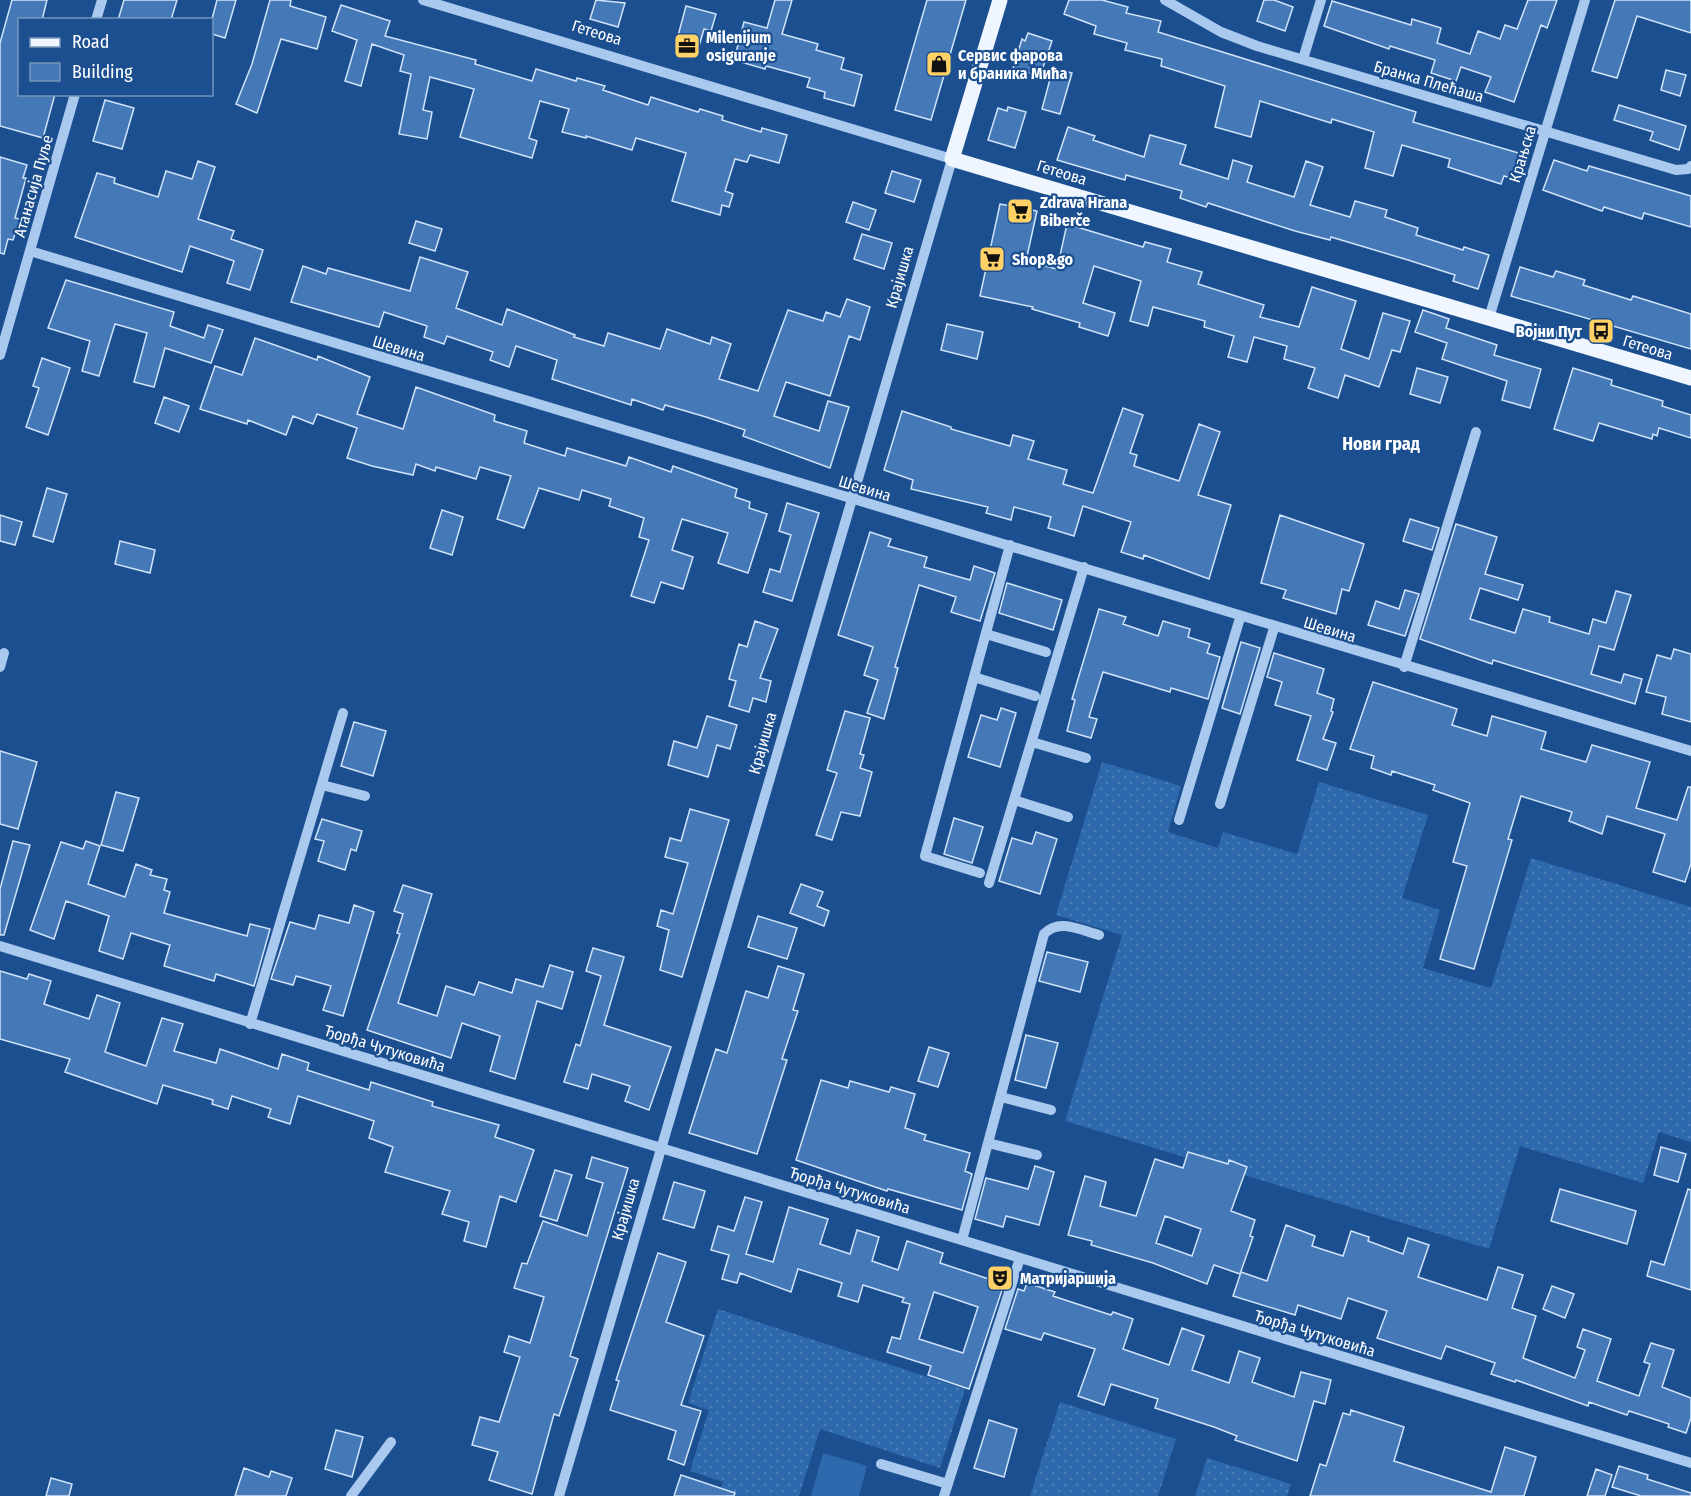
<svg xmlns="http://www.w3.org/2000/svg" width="1691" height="1496" font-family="'Fira Sans Condensed',sans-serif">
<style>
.grass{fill:url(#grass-dots)}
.park{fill:#2e69ad}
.building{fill:#4478b7;stroke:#cfe3fa;stroke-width:1.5;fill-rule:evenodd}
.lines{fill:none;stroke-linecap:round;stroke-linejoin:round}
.minor{stroke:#a9c9ee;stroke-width:10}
.major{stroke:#f0f6ff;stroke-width:15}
.labels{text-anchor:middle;stroke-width:4.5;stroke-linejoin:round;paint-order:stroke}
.street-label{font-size:16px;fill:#fff;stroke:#1b4f8f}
.poi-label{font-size:16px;font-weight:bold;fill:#fff;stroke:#1b4f8f;text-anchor:start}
.neighbourhood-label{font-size:18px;font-weight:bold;fill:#fff;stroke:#1b4f8f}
</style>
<defs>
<pattern id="grass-dots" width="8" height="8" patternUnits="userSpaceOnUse" patternTransform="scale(1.5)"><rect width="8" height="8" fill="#2e69ad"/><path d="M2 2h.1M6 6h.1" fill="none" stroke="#4d80b9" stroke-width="1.8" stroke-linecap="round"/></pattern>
</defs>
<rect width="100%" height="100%" fill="#1b4f8f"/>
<!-- grass -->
<path class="grass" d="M1102 762 1181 786 1168 832 1218 848 1223 832 1297 854 1319 782 1428 815 1402 898 1440 910 1423 968 1491 988 1531 858 1691 907V1142L1659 1132 1643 1183 1520 1146 1489 1249 1065 1121 1122 935 1056 915Z
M718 1309 965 1389 940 1468 820 1429 799 1496H718L723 1482 690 1471 709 1410 688 1403Z
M1060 1402 1176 1439 1158 1496H1030Z
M1207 1458 1291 1484 1287 1496H1195Z"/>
<!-- park -->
<path class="park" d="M823 1453 867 1466 859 1496H811Z"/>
<!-- building -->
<path class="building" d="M12 0H47L42 20H20V94H55L43 138 0 126V43Z
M124 0H177L171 20H118Z
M217 0H236L225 38 212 34V19Z
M270 0H291L290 6 326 17 317 49 281 39 257 113 236 104 252 64Z
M596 0 625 3 618 27 590 19Z
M775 0H792L782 34 818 44 816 50 844 58 841 69 862 75 854 106 824 98 825 92 807 87 810 78 766 66 765 69 734 60 744 22 767 28Z
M927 0H966L931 120 895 110Z
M1069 0H1102L1128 7 1126 13 1161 21 1158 32 1416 112 1413 122 1522 154 1514 179 1504 176 1501 184 1448 167 1450 159 1402 145 1393 176 1365 168 1374 132 1332 119 1331 123 1260 101 1251 137 1215 127 1225 86 1161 66 1162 59 1125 50 1127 43 1094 34 1096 26 1064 14Z
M1264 0H1274L1293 7 1285 31 1257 21Z
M1528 0H1557L1547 28 1541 25 1514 102 1485 92 1491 77 1461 67 1456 81 1431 73 1435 60 1390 46 1389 49 1324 26 1332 1 1411 25 1412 19 1441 28 1437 43 1470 54 1478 31 1500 39 1505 25 1517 29Z
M1615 0H1691V33L1637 16 1617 78 1592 71Z
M341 5 390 21 385 36 476 60 475 64 532 81 536 69 576 81 577 78 605 86 603 90 648 105 651 97 698 112 700 109 723 116 722 120 761 132 762 128 787 135 779 163 750 155 747 162 735 159 725 191 733 194 729 207 722 205 720 215 672 201 686 153 636 138 632 150 586 136V138L562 132 569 109 540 101 529 138 537 141 532 158 460 137 474 89 430 77 423 110 432 112 427 139 399 134 411 74 400 71 404 55 372 44 361 86 345 81 357 40 332 31Z
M686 6 716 14 711 31 704 29 697 53 675 47Z
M1028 33 1052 41 1040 76 1013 68 1022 39 1025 41Z
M1053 68 1072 73 1060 114 1042 109Z
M1666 70 1686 75 1680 96 1661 90Z
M105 100 134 108 122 149 93 141Z
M1619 105 1686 126 1679 150 1650 140 1653 132 1614 120Z
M1008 107 1026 112 1015 148 988 140 998 108 1007 111Z
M1068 127 1095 136 1093 140 1144 157 1150 135 1186 145 1180 164 1228 179 1233 160 1252 166 1247 182 1294 197 1306 161 1323 167 1310 205 1350 217 1355 201 1387 210 1385 217 1418 228 1416 235 1463 250 1464 247 1489 255 1478 289 1453 281 1455 275 1408 260 1331 237 1330 240 1295 231 1208 203 1206 207 1180 198 1182 191 1126 175 1125 180 1057 160Z
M0 157 27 165 23 178H26L15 218 20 219 13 240 8 239 4 254 0 253Z
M1554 160 1587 171 1589 166 1691 196V227L1644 213 1642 219 1604 207 1602 211 1543 190Z
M198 161 215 167 198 219 234 231 231 239 263 250 250 290 227 283 234 261 190 246 182 272 75 237 97 173 115 178 114 183 158 197 166 171 192 179Z
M892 171 921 180 914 202 885 193Z
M853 202 876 210 869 230 846 222Z
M1000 204 1037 211 1026 261 1057 269 1067 224 1143 247 1145 242 1171 249 1167 262 1202 272 1198 284 1264 305 1260 317 1299 327 1312 287 1356 301 1341 349 1369 359 1383 313 1410 321 1400 352 1392 350 1379 387 1345 375 1338 398 1308 388 1315 368 1284 359 1287 346 1254 337 1247 362 1228 357 1234 336 1204 327 1205 321 1153 307 1148 326 1130 321 1141 281 1094 266 1083 303 1115 313 1108 336 1079 327 1080 323 1032 309 1033 307 980 296Z
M416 221 442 229 435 251 409 243Z
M862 234 892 243 884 269 854 259Z
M420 257 468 272 456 308 502 325 507 309 575 335 574 337 604 346 608 333 660 349 667 329 710 344 712 337 731 344 719 379 758 391 788 310 823 321 826 312 840 317 847 299 870 307 860 340 849 336 830 396 786 382 774 416 819 431 828 401 849 407 830 468 743 436 745 430 706 417 665 405 663 410 632 399 631 405 552 379 557 360 516 346 509 367 490 360 493 352 447 336 444 344 424 337 427 326 384 312 379 327 291 302 303 266 326 274 328 268 410 291Z
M1520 267 1553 277 1556 271 1585 280 1583 285 1631 300 1633 296 1691 314V349L1511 296Z
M66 280 174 312 170 326 204 338 208 325 223 330 211 363 165 348 154 387 134 382 147 333 115 324 99 376 82 371 90 341 48 328Z
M1423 310 1449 319 1446 328 1497 345 1494 355 1541 369 1530 408 1502 400 1507 381 1442 359 1447 343 1415 332Z
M947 324 983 332 977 359 941 350Z
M255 338 317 360 318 356 370 377 357 414 403 429 416 387 495 415 494 421 527 431 524 443 565 456 567 448 626 466 629 457 671 472 673 466 737 489 735 497 750 502 749 508 767 514 748 573 718 563 728 533 682 519 672 550 693 557 683 589 661 582 654 603 631 596 649 540 639 537 644 518 609 506 611 499 582 490 579 500 539 488 524 528 497 519 511 476 480 467 476 479 436 467 435 471 416 464 413 475 372 466 347 458 357 428 317 414 313 424 293 416 286 435 248 420 247 424 200 409 215 366 242 375Z
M42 358 70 368 48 435 26 427 39 388 33 386Z
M1417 368 1448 377 1440 403 1410 394Z
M1573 368 1612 380 1611 385 1663 401 1662 406 1691 415V438L1659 428 1657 436 1653 434 1652 439 1599 423 1593 441 1554 429Z
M164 397 189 406 179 432 155 423Z
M1123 408 1143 415 1130 453 1137 455 1134 466 1179 481 1199 424 1220 432 1198 495 1231 505 1209 579 1144 555 1143 559 1121 552 1131 522 1083 506 1074 536 1048 528 1051 517 1014 507 1011 520 986 513 988 507 911 489 913 480 884 470 902 411 951 427V429L1010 446 1013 435 1034 441 1028 459 1067 470 1063 484 1093 493Z
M47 488 67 494 53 542 33 536Z
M787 503 819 513 792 601 763 592 770 569 780 572 791 535 779 531Z
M442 510 463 517 452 555 430 548Z
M0 515 22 522 15 545 0 541Z
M1280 515 1364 544 1349 591 1342 589 1336 614 1283 598 1286 590 1261 583Z
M1410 519 1439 528 1432 550 1403 541Z
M1456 524 1497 537 1485 574 1523 585 1518 600 1480 588 1470 619 1515 633 1523 609 1550 617 1549 622 1589 634 1593 619 1606 623 1616 591 1631 595 1614 650 1599 646 1591 674 1621 683 1624 674 1642 679 1635 704 1493 660 1492 664 1420 639Z
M870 532 891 539 888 546 927 557 924 567 970 580 974 566 995 573 980 621 951 612 956 597 919 585 895 667 898 668 884 719 867 713 878 680 864 675 873 647 838 635Z
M120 541 155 550 150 573 115 564Z
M1007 583 1062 600 1053 630 999 613Z
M1405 590 1419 594 1405 636 1368 625 1376 601 1399 609Z
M1099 609 1126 617 1123 624 1158 636 1163 621 1190 629 1188 637 1210 644 1207 653 1220 657 1208 699 1171 688 1170 692 1103 672 1089 717 1097 719 1091 738 1067 731 1075 700 1072 699Z
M755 621 778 629 760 678 771 681 766 702 753 698 749 712 729 706 736 681 729 679 739 644 747 647Z
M1241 642 1260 648 1240 714 1222 708Z
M1674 649 1691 654V722L1662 714 1666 697 1646 692 1657 655 1671 659Z
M1274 653 1324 669 1317 693 1334 699 1331 711 1333 712 1323 739 1336 743 1327 770 1297 760 1311 716 1275 705 1282 682 1267 677Z
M1373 682 1457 709 1452 725 1487 736 1492 716 1546 732 1541 749 1586 762 1592 745 1650 762 1636 808 1677 820 1688 787H1691V864L1685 882 1653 872 1665 834 1607 816 1602 834 1569 821 1572 812 1521 796 1508 839 1512 840 1474 969 1440 959 1467 866 1453 862 1470 803 1433 790 1435 785 1392 771 1391 775 1371 768 1374 756 1350 749Z
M1001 708 1016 713 1000 767 968 757 981 715 997 720Z
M845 711 870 718 860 754 864 755 860 768 872 772 860 816 841 812 832 840 816 835 837 773 827 770Z
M707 716 737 725 730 749 717 745 708 777 668 765 674 741 697 748Z
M354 722 386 731 373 776 341 766Z
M0 751 37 762 18 829 0 824Z
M116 792 139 798 123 851 101 845Z
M690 809 729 820 682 977 660 970 669 930 657 926 661 910 673 914 688 863 665 857 670 838 681 841Z
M954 818 983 827 972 863 944 854Z
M322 819 362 831 356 851 351 849 345 870 318 861 324 841 315 839Z
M1036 832 1057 839 1040 894 999 881 1012 838 1032 844Z
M13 841 30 845 4 935H0V889Z
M86 841 100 846 88 884 125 897 136 864 152 870 150 875 167 879 164 890 170 892 164 913 247 936 250 924 270 929 254 986 216 974 214 981 164 966 170 945 131 933 123 959 99 951 109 916 66 901 54 939 30 930 61 842 83 849Z
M801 884 823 892 817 906 829 911 824 926 790 913Z
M403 885 432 894 398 1003 437 1016 446 986 474 995 479 982 512 993 516 979 543 987 550 965 573 972 562 1009 537 1001 515 1079 490 1071 500 1036 462 1023 451 1058 367 1030 400 934 397 933 403 914 394 911Z
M354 905 374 912 343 1016 323 1010 331 986 296 976 293 985 271 979 290 922 315 929 319 915 349 923Z
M758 916 797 928 787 959 748 947Z
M593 948 624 957 604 1025 671 1047 649 1110 625 1101 630 1086 592 1074 588 1089 564 1082 576 1044 580 1046 601 976 586 971Z
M1047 952 1088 962 1080 992 1039 981Z
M778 966 804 974 793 1010 798 1011 782 1059 787 1060 757 1154 689 1133 716 1049 727 1053 746 991 768 998Z
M0 971 27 979 29 974 51 981 44 1004 89 1019 97 995 120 1003 105 1052 146 1066 162 1018 183 1024 174 1051 216 1063 220 1049 278 1069 282 1054 309 1063 307 1070 369 1090 371 1082 433 1102 432 1106 499 1125 495 1137 534 1150 516 1202 500 1196 486 1247 464 1241 469 1222 442 1214 450 1191 385 1172 393 1147 369 1138 374 1121 298 1096 290 1124 268 1117 271 1109 232 1096 228 1109 212 1104 213 1100 163 1085 157 1104 65 1072 70 1059 0 1039Z
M1026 1035 1058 1043 1046 1088 1015 1080Z
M929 1047 949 1053 938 1087 918 1081Z
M821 1080 848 1088 850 1081 889 1092 891 1087 915 1094 905 1128 926 1135 924 1140 970 1153 965 1171 972 1174 962 1210 888 1189 887 1191 796 1160Z
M1661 1147 1686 1154 1678 1182 1654 1175Z
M1188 1152 1228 1164 1229 1160 1247 1167 1231 1211 1255 1220 1250 1236 1253 1237 1240 1274 1214 1265 1207 1284 1153 1263 1091 1245 1092 1241 1068 1235 1085 1176 1106 1182 1100 1206 1136 1216 1155 1159 1183 1168ZM1165 1216 1201 1229 1192 1256 1156 1243Z
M592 1157 628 1168 570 1356 578 1359 559 1416 554 1414 532 1494 489 1480 498 1452 472 1445 480 1417 499 1422 520 1357 504 1352 509 1336 530 1343 544 1297 514 1288 522 1263 527 1264 543 1221 587 1236 603 1183 586 1178Z
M1035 1166 1054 1172 1039 1225 1006 1216 1003 1227 975 1219 986 1178 1028 1189Z
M555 1170 572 1175 557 1221 540 1216Z
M674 1182 705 1191 694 1228 663 1219Z
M1560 1189 1636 1211 1627 1244 1551 1221Z
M1688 1189 1691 1190V1290L1647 1276 1651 1261 1664 1265Z
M745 1197 762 1202 746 1254 773 1262 789 1207 828 1219 820 1244 850 1254 857 1230 879 1237 872 1261 898 1270 907 1241 943 1253 940 1263 1004 1284 969 1389 928 1375 931 1366 887 1352 892 1337 900 1339 910 1304 902 1302 904 1298 863 1285 858 1302 838 1296 842 1283 798 1269 791 1292 740 1273 737 1283 722 1279 729 1255 711 1250 718 1226 734 1231ZM934 1292 978 1307 963 1353 919 1339Z
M1286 1225 1315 1236 1312 1246 1343 1256 1351 1231 1369 1237 1368 1241 1403 1254 1408 1238 1429 1245 1418 1277 1487 1300 1498 1267 1523 1275 1512 1308 1536 1316 1523 1358 1575 1378 1585 1350 1577 1347 1583 1329 1611 1339 1597 1381 1639 1396 1650 1364 1644 1362 1651 1343 1674 1350 1662 1387 1691 1398V1418L1686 1433 1668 1427 1669 1424 1629 1411 1627 1415 1589 1402 1588 1406 1516 1380 1515 1382 1491 1374 1495 1363 1446 1346 1441 1359 1377 1338 1387 1311 1348 1298 1341 1319 1298 1305 1295 1315 1233 1296 1241 1272 1267 1281Z
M658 1253 686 1262 666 1322 704 1336 681 1405 701 1411 684 1465 668 1459 676 1431 610 1410 619 1381 616 1380Z
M1027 1283 1055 1292 1053 1296 1111 1315 1113 1312 1133 1319 1123 1349 1169 1365 1182 1328 1204 1336 1192 1370 1229 1383 1239 1351 1260 1358 1252 1382 1294 1397 1301 1372 1331 1380 1325 1404 1314 1401 1297 1461 1235 1440 1237 1436 1214 1427 1155 1408 1158 1399 1111 1384 1104 1405 1078 1396 1095 1349 1044 1333 1041 1340 1005 1329 1018 1289 1024 1291Z
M1552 1286 1574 1294 1565 1318 1543 1309Z
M1351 1410 1404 1427 1394 1461 1491 1492 1505 1447 1536 1457 1524 1496H1310L1320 1464 1326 1466 1343 1413 1350 1415Z
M989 1420 1017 1429 1004 1477 974 1468Z
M336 1430 363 1437 352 1477 325 1469Z
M1619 1466 1648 1475 1647 1479 1691 1493V1496H1641L1612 1487Z
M244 1468 269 1477 271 1471 292 1478 286 1496H235Z
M1596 1469 1612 1475 1605 1496H1587Z
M681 1475 735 1493 734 1496H674Z
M51 1478 72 1484 69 1496H46Z"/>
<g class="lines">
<!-- minor -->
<path class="minor" d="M423 0 952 159 559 1496
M1165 0 1221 32 1257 46 1676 170 1688 169 1691 166
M96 20 102 0
M1303 59 1321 0
M30 251 1691 751
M1489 318 1585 0
M0 355 75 94
M986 634 1046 652
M0 667 4 653
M1404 667 1476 432
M974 677 1035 696
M1032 742 1086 758
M322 785 365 796
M1014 800 1068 817
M1220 804 1274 628
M1179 820 1240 618
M980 873 925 856 1010 545
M989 883 1084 567
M0 946 1691 1463
M250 1024 343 713
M1001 1097 1051 1110
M988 1143 1037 1155
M962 1240 1044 934C1059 918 1080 930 1099 935
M881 1464 948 1484
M351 1496 391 1442
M944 1496 1020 1258"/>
<!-- major -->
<path class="major" d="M1000 0 952 159 1691 378"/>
</g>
<!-- icons -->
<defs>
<symbol id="office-square" viewBox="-11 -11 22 22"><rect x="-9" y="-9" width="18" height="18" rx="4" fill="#ffd166" stroke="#1b4f8f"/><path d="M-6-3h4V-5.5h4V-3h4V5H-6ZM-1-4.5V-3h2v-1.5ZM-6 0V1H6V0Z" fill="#111"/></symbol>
<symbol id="shop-square" viewBox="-11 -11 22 22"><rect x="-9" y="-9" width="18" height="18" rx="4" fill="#ffd166" stroke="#1b4f8f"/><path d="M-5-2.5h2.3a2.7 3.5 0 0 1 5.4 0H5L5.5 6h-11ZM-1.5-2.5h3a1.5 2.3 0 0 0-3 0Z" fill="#111"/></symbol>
<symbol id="supermarket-square" viewBox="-11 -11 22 22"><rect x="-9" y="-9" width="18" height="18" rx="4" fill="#ffd166" stroke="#1b4f8f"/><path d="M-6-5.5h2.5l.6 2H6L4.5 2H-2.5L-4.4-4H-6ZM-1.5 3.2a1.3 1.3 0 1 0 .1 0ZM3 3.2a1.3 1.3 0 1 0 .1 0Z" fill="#111"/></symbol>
<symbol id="bus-square" viewBox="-11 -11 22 22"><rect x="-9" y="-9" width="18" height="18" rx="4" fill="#ffd166" stroke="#1b4f8f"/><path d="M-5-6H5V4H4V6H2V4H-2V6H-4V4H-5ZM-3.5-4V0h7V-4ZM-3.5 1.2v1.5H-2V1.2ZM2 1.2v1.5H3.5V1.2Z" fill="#111"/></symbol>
<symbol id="theatre-square" viewBox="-11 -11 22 22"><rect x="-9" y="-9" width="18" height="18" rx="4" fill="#ffd166" stroke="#1b4f8f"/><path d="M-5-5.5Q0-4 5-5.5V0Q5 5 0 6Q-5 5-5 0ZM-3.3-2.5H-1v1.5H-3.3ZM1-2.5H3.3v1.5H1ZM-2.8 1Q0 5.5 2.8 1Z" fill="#111"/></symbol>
</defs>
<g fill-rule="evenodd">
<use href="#office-square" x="672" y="31" width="30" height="30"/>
<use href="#shop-square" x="924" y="49" width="30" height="30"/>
<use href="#supermarket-square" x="1005" y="196" width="30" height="30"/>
<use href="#supermarket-square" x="977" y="244" width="30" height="30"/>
<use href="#bus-square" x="1586" y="316" width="30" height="30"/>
<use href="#theatre-square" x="985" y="1263" width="30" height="30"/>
</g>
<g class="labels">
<!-- street labels -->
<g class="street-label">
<text transform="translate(597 32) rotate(17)" y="6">Гетеова</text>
<text transform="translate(1429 81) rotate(16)" y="6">Бранка Плећаша</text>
<text transform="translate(1522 154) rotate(-73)" y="6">Крањска</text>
<text transform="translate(1062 172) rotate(17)" y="6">Гетеова</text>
<text transform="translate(33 186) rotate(-74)" y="6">Атанасија Пуље</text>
<text transform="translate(899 277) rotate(-74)" y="6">Крајишка</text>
<text transform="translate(1648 347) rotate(17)" y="6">Гетеова</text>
<text transform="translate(399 348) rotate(17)" y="6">Шевина</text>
<text transform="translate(865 488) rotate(17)" y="6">Шевина</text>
<text transform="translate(1330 629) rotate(17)" y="6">Шевина</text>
<text transform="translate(762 743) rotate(-74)" y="6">Крајишка</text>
<text transform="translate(385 1048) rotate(17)" y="6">Ђорђа Чутуковића</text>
<text transform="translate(850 1190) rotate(17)" y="6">Ђорђа Чутуковића</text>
<text transform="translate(625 1209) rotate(-74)" y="6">Крајишка</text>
<text transform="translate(1315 1333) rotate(17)" y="6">Ђорђа Чутуковића</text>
</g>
<!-- poi labels -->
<g class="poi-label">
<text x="706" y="43">Milenijum<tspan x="706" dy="18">osiguranje</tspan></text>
<text x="958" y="61">Сервис фарова<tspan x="958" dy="18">и браника Мића</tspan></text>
<text x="1040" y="208">Zdrava Hrana<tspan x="1040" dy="18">Biberče</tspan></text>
<text x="1012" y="265">Shop&amp;go</text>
<text x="1582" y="337" text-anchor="end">Војни Пут</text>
<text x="1020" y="1284">Матријаршија</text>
</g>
<!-- neighbourhood labels -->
<g class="neighbourhood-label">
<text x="1381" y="450">Нови град</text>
</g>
</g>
<!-- legend -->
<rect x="18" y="18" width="195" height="78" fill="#1b4f8f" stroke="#7695bc" stroke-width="1.5"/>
<rect x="30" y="38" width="30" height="9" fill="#f0f6ff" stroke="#7695bc" stroke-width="1.5"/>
<text x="72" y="48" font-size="18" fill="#ffffff">Road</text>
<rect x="30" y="63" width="30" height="18" fill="#4478b7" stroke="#7695bc" stroke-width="1.5"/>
<text x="72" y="78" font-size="18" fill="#ffffff">Building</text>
</svg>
